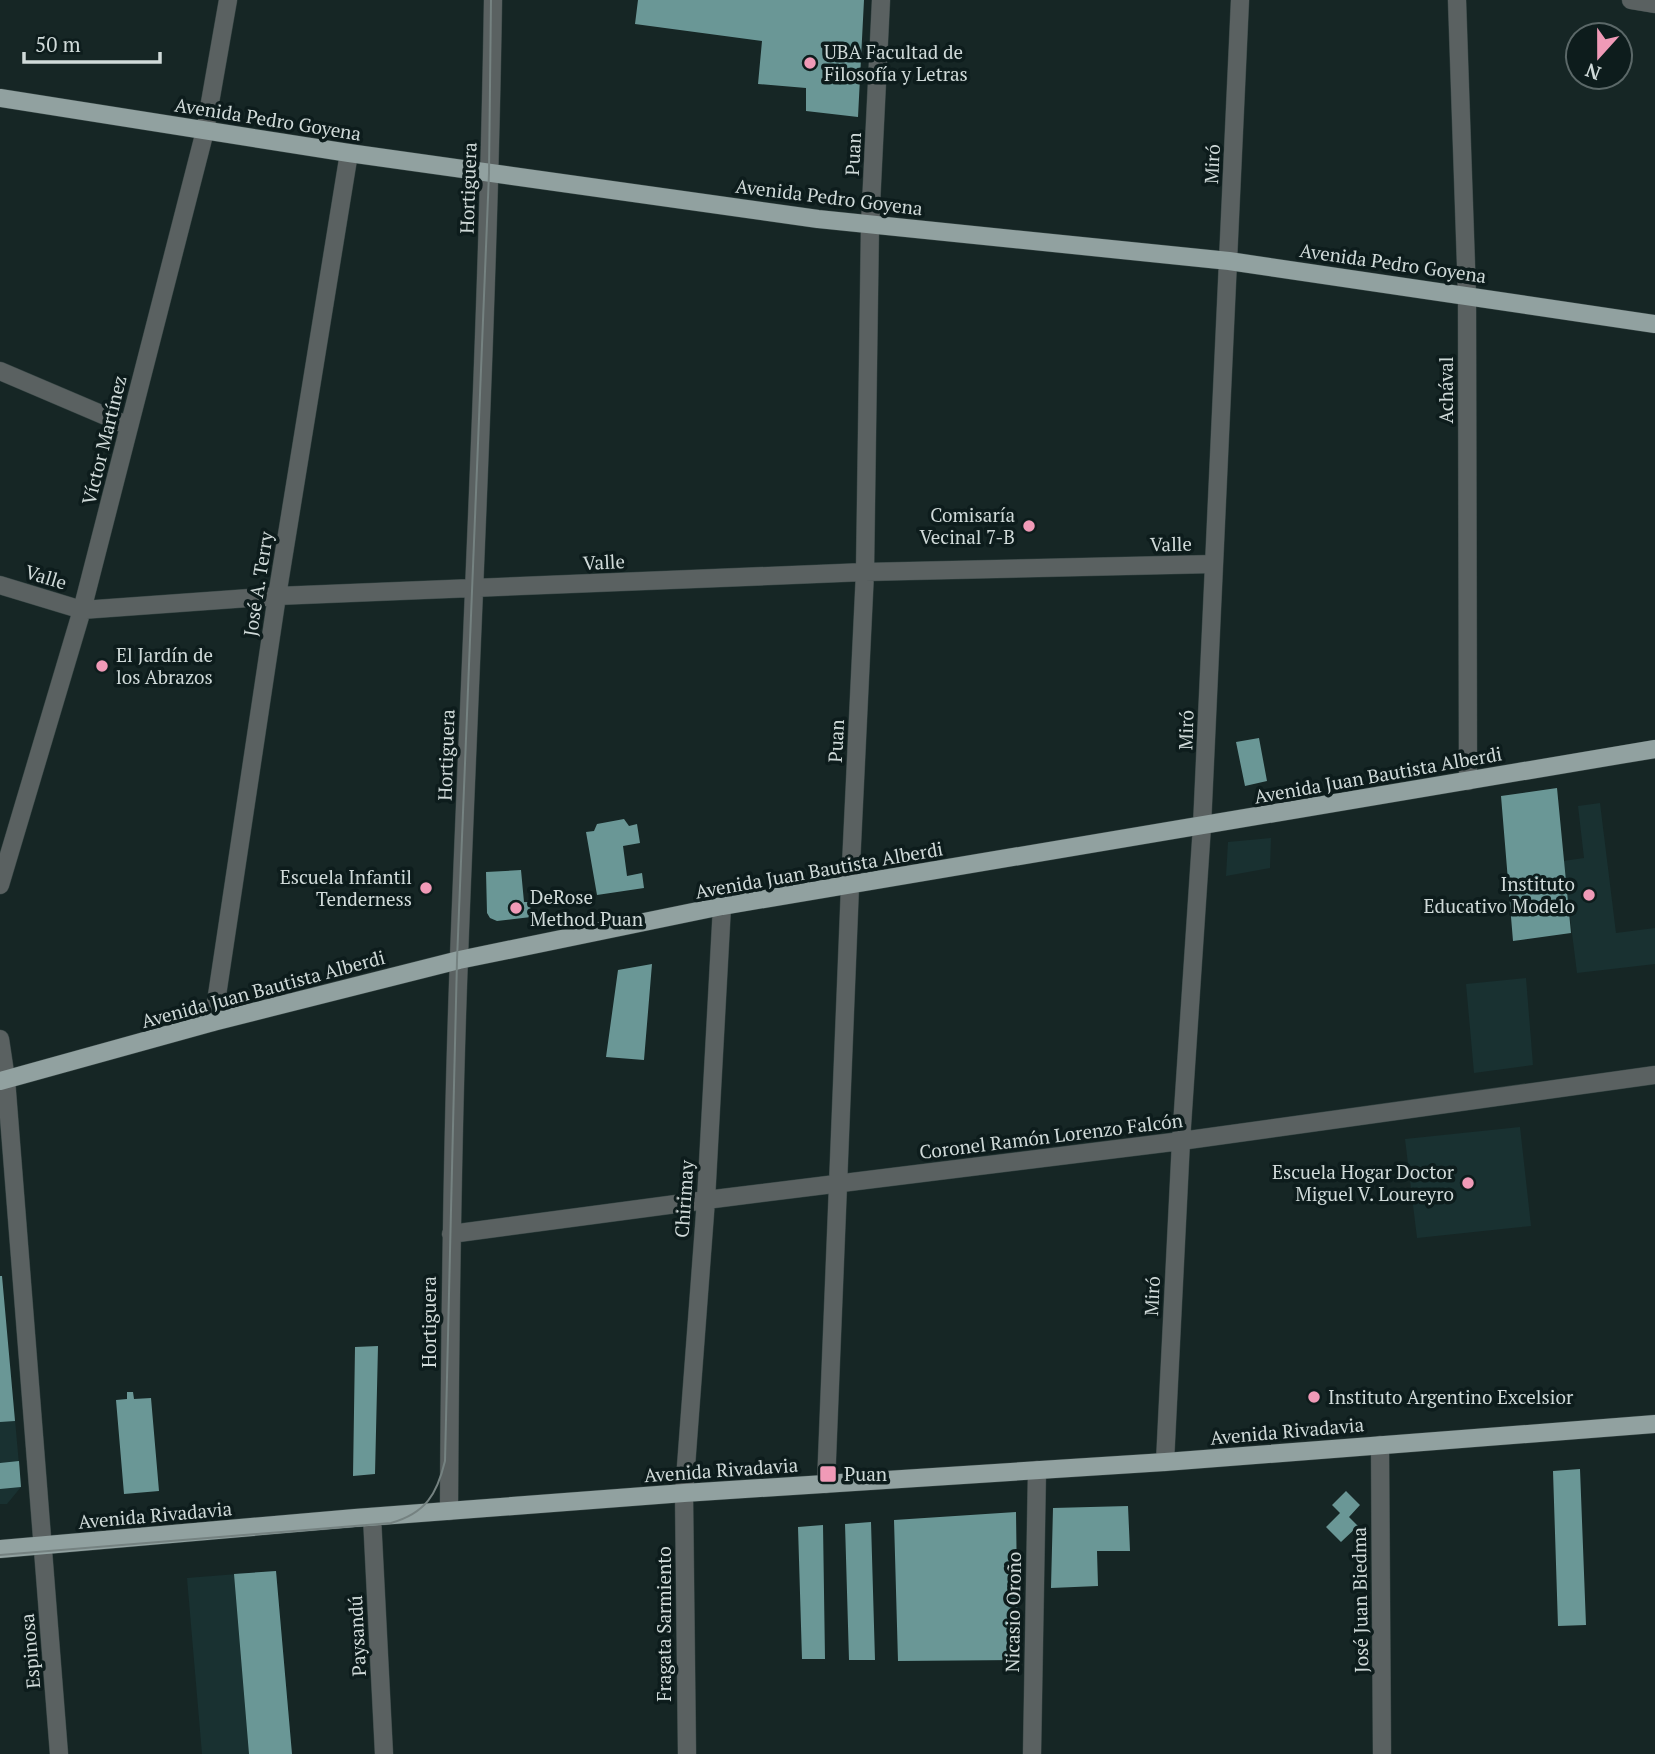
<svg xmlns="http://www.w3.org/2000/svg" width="1655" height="1754" font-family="'PT Serif',serif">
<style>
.built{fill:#193131}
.building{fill:#6a9796}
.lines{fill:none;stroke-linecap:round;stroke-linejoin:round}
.minor-casing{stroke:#344342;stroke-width:19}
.major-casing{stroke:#344342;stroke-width:19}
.minor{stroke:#5a6161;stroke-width:18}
.major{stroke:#91a1a0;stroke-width:18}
.tram{stroke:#758281;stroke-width:2}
.poi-dot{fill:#f09ab7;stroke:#0d1c1c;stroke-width:2.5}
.labels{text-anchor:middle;stroke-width:7;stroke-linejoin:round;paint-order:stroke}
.poi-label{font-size:19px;fill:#d0dad9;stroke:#0d1c1c;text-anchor:start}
.street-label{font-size:19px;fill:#d0dad9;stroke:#0d1c1c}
</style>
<rect width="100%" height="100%" fill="#162625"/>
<!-- built -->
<path class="built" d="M1600 803 1616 933 1655 928V964L1577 973 1563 861 1584 858 1578 806Z
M1271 838 1270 868 1226 876 1228 842Z
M1526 978 1533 1065 1474 1073 1466 984Z
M1520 1127 1531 1226 1417 1238 1405 1139Z
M10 1363 21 1487 7 1504H0V1364Z
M276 1571 292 1754H202L187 1578Z"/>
<!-- building -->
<path class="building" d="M638 0H864L858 117 806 111V88L758 84 762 41 635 24Z
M1259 738 1267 781 1245 786 1236 742Z
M1557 788 1571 933 1513 941 1501 796Z
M624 819 629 826 637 824 640 843 623 846 627 876 642 873 644 888 597 895 586 832 594 831 597 824Z
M521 870 524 902H530L531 917 497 921 490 918 487 913 486 872Z
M652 964 644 1060 606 1057 618 970Z
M0 1276H2L15 1421 0 1422Z
M378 1346 375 1474 353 1476 355 1347Z
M127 1392H133L134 1399 151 1398 159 1491 124 1494 116 1400 127 1399Z
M19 1461 21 1487 0 1489V1463Z
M1580 1469 1586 1625 1558 1626 1553 1471Z
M1346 1491 1360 1505 1349 1517 1358 1526 1341 1542 1326 1527 1340 1513 1332 1505Z
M1128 1506 1130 1551H1097L1098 1586 1051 1588 1053 1508Z
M1016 1512 1018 1660 898 1661 894 1520Z
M871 1522 875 1660H849L845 1524Z
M823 1525 825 1659H802L798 1527Z
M276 1571 292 1754H249L234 1574Z"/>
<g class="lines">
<defs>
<path id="minor" d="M1457 0 1467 295 1468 781
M1631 0 1655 4
M0 371 129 426
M0 585 82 610 277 596 865 572 1214 564
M0 885 82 610 205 131 228 0
M213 1022 277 596 349 153
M0 1039 6 1079 59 1754
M451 1234 706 1200 1181 1141 1655 1075
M1380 1445 1382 1754
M1165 1462 1181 1141 1202 826 1240 0
M826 1484 850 886 865 572 870 225 881 0
M449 1511C450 1326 452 1142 459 957 471 638 488 319 493 0
M372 1517 384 1754
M687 1754 684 1493 706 1200 722 906
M1032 1754 1037 1470"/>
<path id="major" d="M0 98 349 153 818 219 1229 261 1655 324
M0 1081 213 1022 459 960 722 906 1655 749
M0 1549 355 1518 684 1493 1165 1462 1655 1424"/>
</defs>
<!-- minor casing -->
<use href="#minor" class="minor-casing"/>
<!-- major casing -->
<use href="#major" class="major-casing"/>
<!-- minor -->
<use href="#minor" class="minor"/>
<!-- major -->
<use href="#major" class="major"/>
<!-- tram -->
<path class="tram" d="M0 1555 391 1523C426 1513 437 1494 445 1461L457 960 489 173 491 0"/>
</g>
<!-- markers -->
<g class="poi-dot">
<circle cx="810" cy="63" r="7"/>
<circle cx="1029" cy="526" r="7"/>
<circle cx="102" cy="666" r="7"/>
<circle cx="426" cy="888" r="7"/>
<circle cx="1589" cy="895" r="7"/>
<circle cx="516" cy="908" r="7"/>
<circle cx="1468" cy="1183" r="7"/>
<circle cx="1314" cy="1397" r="7"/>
<rect x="819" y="1465" width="18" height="18" rx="3.5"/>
</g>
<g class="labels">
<!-- poi labels -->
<g class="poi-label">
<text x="824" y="59">UBA Facultad de<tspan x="824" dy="22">Filosofía y Letras</tspan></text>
<text x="1015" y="522" text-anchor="end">Comisaría<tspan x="1015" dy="22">Vecinal 7-B</tspan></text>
<text x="116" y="662">El Jardín de<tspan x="116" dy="22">los Abrazos</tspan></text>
<text x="412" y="884" text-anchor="end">Escuela Infantil<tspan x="412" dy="22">Tenderness</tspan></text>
<text x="1575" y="891" text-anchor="end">Instituto<tspan x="1575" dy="22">Educativo Modelo</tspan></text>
<text x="530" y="904">DeRose<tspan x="530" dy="22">Method Puan</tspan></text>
<text x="1454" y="1179" text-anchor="end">Escuela Hogar Doctor<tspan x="1454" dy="22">Miguel V. Loureyro</tspan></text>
<text x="1328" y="1404">Instituto Argentino Excelsior</text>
<text x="844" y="1481">Puan</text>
</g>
<!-- street labels -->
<g class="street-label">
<text transform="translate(268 119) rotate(9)" y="7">Avenida Pedro Goyena</text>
<text transform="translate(853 154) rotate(-87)" y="7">Puan</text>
<text transform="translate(1212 164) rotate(-87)" y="7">Miró</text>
<text transform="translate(468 188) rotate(-88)" y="7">Hortiguera</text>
<text transform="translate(829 197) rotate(7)" y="7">Avenida Pedro Goyena</text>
<text transform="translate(1393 263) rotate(8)" y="7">Avenida Pedro Goyena</text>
<text transform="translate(1446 390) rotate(-90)" y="7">Achával</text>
<text transform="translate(104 440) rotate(-76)" y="7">Víctor Martínez</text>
<text transform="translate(1171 544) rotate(-1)" y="7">Valle</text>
<text transform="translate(604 562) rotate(-3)" y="7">Valle</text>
<text transform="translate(46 577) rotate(17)" y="7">Valle</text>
<text transform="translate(258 584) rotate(-81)" y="7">José A. Terry</text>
<text transform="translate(1186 730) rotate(-88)" y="7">Miró</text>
<text transform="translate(836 741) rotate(-87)" y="7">Puan</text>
<text transform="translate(446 755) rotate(-88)" y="7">Hortiguera</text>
<text transform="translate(1378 775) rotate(-10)" y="7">Avenida Juan Bautista Alberdi</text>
<text transform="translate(819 870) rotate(-10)" y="7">Avenida Juan Bautista Alberdi</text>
<text transform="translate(263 989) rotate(-15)" y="7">Avenida Juan Bautista Alberdi</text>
<text transform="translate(1051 1136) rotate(-7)" y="7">Coronel Ramón Lorenzo Falcón</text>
<text transform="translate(684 1199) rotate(-86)" y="7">Chirimay</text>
<text transform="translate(1152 1296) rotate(-87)" y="7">Miró</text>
<text transform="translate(429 1322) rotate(-90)" y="7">Hortiguera</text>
<text transform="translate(1287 1431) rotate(-5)" y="7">Avenida Rivadavia</text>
<text transform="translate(721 1470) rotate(-4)" y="7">Avenida Rivadavia</text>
<text transform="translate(155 1515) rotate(-5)" y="7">Avenida Rivadavia</text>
<text transform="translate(1360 1600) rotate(-91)" y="7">José Juan Biedma</text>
<text transform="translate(1013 1612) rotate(-89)" y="7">Nicasio Oroño</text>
<text transform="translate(664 1624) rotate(-90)" y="7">Fragata Sarmiento</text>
<text transform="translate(357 1636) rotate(-93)" y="7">Paysandú</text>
<text transform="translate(30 1651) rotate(-95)" y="7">Espinosa</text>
</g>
</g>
<!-- north arrow -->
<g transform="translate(1599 56) rotate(201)"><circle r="33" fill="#0d1c1c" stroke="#5b6868" stroke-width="2"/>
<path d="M0-5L12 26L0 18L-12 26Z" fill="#f09ab7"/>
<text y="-10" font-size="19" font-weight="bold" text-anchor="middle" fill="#d0dad9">N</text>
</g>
<!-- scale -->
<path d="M24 52v10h136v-10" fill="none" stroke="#d0dad9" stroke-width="3.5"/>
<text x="35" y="52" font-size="21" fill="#d0dad9" stroke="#0d1c1c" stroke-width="5" paint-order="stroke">50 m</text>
</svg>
